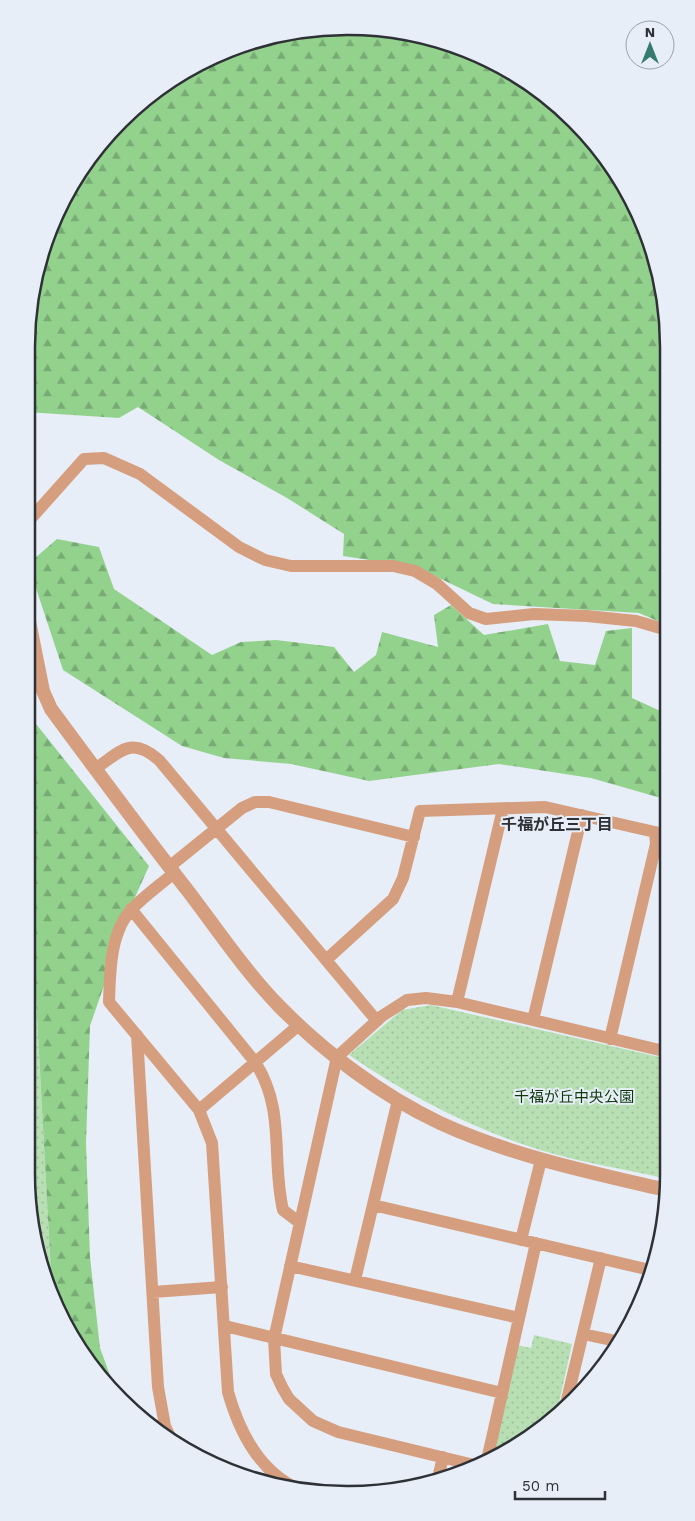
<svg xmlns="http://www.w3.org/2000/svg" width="695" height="1521" font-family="'Work Sans','Noto Sans JP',sans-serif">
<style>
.grass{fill:url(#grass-dots)}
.forest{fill:url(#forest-firs)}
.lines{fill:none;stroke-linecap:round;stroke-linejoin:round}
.minor{stroke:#d59e7e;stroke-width:12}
.tertiary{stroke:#d59e7e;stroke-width:14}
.labels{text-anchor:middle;stroke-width:4;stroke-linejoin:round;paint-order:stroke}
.park-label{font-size:15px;fill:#0d390b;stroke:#e7eef7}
.neighbourhood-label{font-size:16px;font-weight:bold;fill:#2e3135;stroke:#e7eef7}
.rim{fill:none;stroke:#2e3135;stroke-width:2.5}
</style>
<defs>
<pattern id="grass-dots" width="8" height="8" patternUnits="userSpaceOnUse" patternTransform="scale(1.25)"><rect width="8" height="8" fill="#b7dfb3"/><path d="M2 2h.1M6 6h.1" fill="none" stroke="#9ec09b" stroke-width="1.8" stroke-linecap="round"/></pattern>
<pattern id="forest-firs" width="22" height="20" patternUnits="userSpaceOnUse" patternTransform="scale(1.25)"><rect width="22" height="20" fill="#93d28d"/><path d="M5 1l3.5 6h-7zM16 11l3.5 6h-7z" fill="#78ab74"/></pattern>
</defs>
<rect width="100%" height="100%" fill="#e7eef7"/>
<!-- grass -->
<path class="grass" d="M26 815 52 1292 43 1277 26 1173Z
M431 1005 668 1059V1179C620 1168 569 1161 522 1144 461 1123 403 1092 349 1055L402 1010Z
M534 1335 572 1344 557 1412 508 1452 494 1457 493 1454 517 1345 531 1348Z"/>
<!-- forest -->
<path class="forest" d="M347 26 470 51 543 92 602 152 644 224 666 305 667 625 639 613 493 604 416 567 343 556 344 534 287 498 219 460 138 407 119 418 26 412V347L51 225 120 121 224 51Z
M57 539 99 547 114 589 212 655 241 642 276 640 334 647 354 672 376 655 382 632 438 647 434 615 451 605 484 635 548 624 560 661 595 665 606 631 632 628V698L667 714 668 800 591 778 499 764 369 781 291 764 224 758 182 746 63 670 28 564Z
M26 703 29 715 149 866 132 904 90 1026 86 1143 90 1257 100 1348 117 1394 106 1385 52 1292 26 815Z"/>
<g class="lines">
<!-- minor -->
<path class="minor" d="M26 524 84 459 104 458 140 474 239 547 265 560 291 566H393L415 571 437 584 469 613 486 619 534 614 587 616 636 621 667 630
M95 769C121 751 131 736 159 760L377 1021
M169 867 242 808 255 802H269L414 837
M174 873C160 885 144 896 132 909 110 932 110 972 109 1002L199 1110 212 1143 228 1392C239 1431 258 1471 298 1489
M131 909 255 1062C286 1110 271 1158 283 1210L300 1223
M326 960 393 899 403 878 420 811 545 807 668 835
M457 1002 503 809
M533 1020 582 815
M137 1035 158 1387 165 1426 171 1439
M610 1039 656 844 655 832
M199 1110 299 1025
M373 1205 650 1270
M521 1240 541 1160
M290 1266 519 1318
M355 1280 398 1100
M153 1292 222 1287
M225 1326 502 1393
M583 1334 616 1341
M566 1404 601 1258
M487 1460 536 1243
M474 1465 338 1432 313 1421 289 1399 282 1387 276 1374 274 1339 337 1057 382 1016 407 1000 426 998 457 1002 668 1052
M438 1478 443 1457"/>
<!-- tertiary -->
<path class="tertiary" d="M26 606 43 691 51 709C96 770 141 831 188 891 217 929 245 971 279 1006 324 1052 381 1095 440 1123 512 1156 589 1172 666 1190"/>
</g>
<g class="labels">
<!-- park labels -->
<g class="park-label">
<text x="574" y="1102">千福が丘中央公園</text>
</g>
<!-- neighbourhood labels -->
<g class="neighbourhood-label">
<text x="557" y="830">千福が丘三丁目</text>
</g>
</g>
<!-- crop -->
<path d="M0 0H695V1521H0ZM347 35H348A312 312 0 0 1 660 347V1174A312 312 0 0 1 348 1486H347A312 312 0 0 1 35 1174V347A312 312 0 0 1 347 35Z" fill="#e7eef7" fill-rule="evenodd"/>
<path class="rim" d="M347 35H348A312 312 0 0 1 660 347V1174A312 312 0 0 1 348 1486H347A312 312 0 0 1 35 1174V347A312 312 0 0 1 347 35Z"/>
<!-- north arrow -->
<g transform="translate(650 45)"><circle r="24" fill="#e7eef7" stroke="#9da2a9"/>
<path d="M0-4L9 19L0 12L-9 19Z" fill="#357b70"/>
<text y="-8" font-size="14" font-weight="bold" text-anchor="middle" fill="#2e3135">N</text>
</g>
<!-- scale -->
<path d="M515 1491v8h90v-8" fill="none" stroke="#2e3135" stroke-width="2.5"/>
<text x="522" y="1491" font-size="15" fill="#2e3135" stroke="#e7eef7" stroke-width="4" paint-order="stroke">50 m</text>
</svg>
